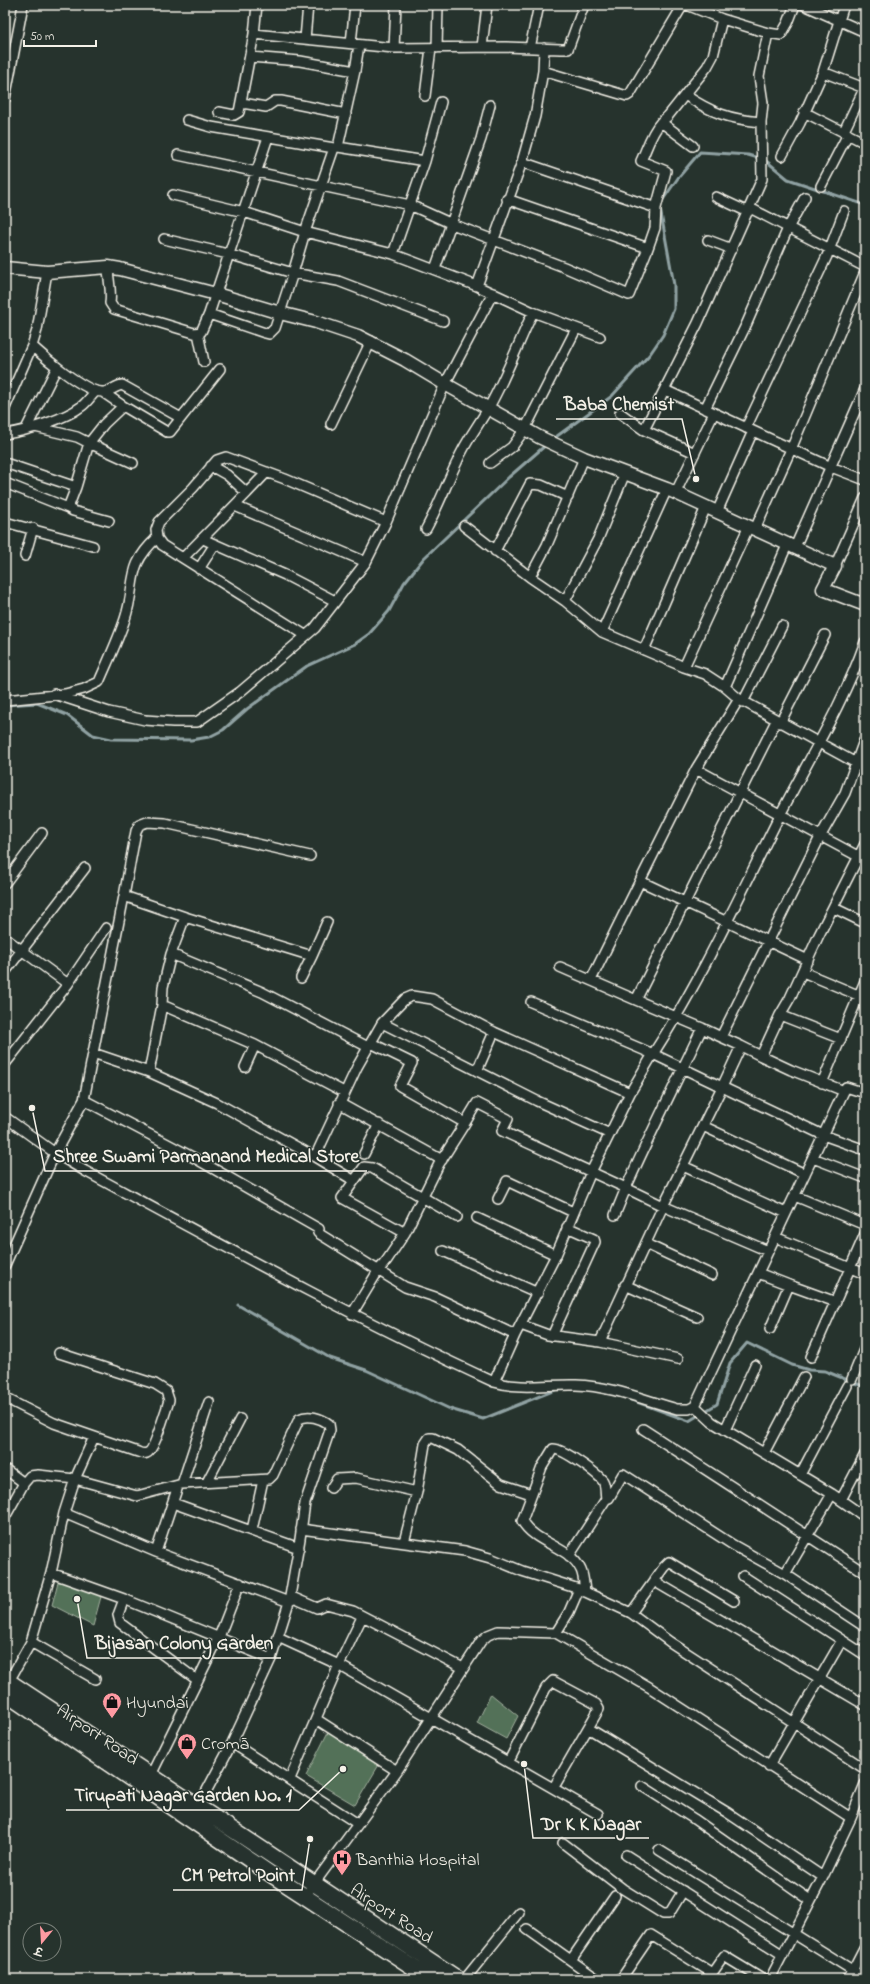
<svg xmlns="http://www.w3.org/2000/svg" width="870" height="1984" font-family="'Indie Flower','Playpen Sans Deva',sans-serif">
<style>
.green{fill:#537158;stroke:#a4b1a0}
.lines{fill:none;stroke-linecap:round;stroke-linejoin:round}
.stream{stroke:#90a2a3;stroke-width:3}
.minor-casing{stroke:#f4f1e8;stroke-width:12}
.tertiary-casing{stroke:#f4f1e8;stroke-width:15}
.primary-casing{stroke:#f4f1e8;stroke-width:18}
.minor{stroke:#26332d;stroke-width:9}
.tertiary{stroke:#26332d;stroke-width:12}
.primary{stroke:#26332d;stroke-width:15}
.labels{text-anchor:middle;stroke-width:3;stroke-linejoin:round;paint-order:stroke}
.poi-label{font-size:18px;fill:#f4f1e8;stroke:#26332d;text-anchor:start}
.street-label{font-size:18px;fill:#f4f1e8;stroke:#26332d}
.leader{fill:none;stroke:#f4f1e8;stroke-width:1.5}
.callout-dot{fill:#f4f1e8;stroke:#26332d;stroke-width:1.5}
.callout-label{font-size:19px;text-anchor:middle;font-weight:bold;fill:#f4f1e8;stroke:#26332d;stroke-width:3;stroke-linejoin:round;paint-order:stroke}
</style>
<rect width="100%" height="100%" fill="#26332d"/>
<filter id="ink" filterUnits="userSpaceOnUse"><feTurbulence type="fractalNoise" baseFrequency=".025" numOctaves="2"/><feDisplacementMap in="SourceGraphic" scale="8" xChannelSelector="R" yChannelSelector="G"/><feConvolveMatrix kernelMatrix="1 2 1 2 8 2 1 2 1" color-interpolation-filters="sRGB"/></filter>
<g filter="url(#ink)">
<!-- green -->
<path class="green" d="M59 1578 102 1593 93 1626 52 1605Z
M491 1694 518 1716 506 1739 477 1723Z
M329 1730 380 1763 355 1805 306 1776Z"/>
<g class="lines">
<!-- stream -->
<path class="stream" d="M662 201 678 178 700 152 748 155 765 160 788 179 865 205
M553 439 612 396 650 354 663 335 674 309V285L660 208
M5 705 37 703 67 715 93 735 111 739 191 740 209 737 223 730 247 709 307 666 355 644 369 634 389 611 404 583 424 558 509 477 547 444
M238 1305 330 1358 366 1370 450 1409 483 1419 560 1388
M626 1398 689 1421 717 1404 730 1363 747 1343 792 1365 809 1370 825 1371 865 1387"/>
<defs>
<path id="minor" d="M804 5 865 32
M768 33 781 35 788 23 795 5
M254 34 394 48 505 47 561 49H568L584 5
M305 39 308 5
M351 43 355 5
M482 47 487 5
M394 48 396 5
M437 48 438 5
M530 48 539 5
M250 57 300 61 355 71
M543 71 627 96 630 94 683 5
M823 72 864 88
M685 95C712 113 729 119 761 122
M425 96 431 48
M5 99 23 5
M242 103 266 107 275 101H281L346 114
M219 112 234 115 239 112 254 34 257 5
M804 112 865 143
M187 120 211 127 334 148
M661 122 668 116 707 67 713 56 722 19
M844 131 865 87
M338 147 425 161
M178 155 410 205 452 224 564 267 629 295 648 248 507 199
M782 156 800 123 823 72 844 5
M522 162 656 208
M821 186 848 134
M173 195 244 212 305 232 393 254 477 286 533 312 600 337
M716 197 748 212
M750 208 865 267
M164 239 228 254 293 273 338 281 443 321
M708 240 732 249
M648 248 655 228 656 208 666 171 641 161C647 148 651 133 661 122L693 146
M393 254 425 161 441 102
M108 267C108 279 112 291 110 303L114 309 194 333 201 332 209 314 268 137
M435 269 481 139 490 105
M477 286 522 162 535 116 543 71 544 48
M209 314 265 333 269 334 275 328 293 273 305 232 334 148 338 147 355 71 359 45
M198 333 204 362
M32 346C45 358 85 392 102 392 109 393 115 386 122 385L181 418 220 369
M665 390 753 431 717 512
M104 393 123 406 167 432H170L181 418
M5 408 32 346 37 330 47 272
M705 409 747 323 788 228 805 197
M620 413 644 430 695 453
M331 424 371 341
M35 427 77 437 89 443 104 424 123 406
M746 428 827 256 844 211
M26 429 57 367
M644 430 698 323 762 179 761 122 763 103 759 76 768 33 722 19 687 5
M753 431 831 467 865 480
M5 434C27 431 65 419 82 406 87 402 91 396 95 392
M5 463 76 487 68 508 5 483
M490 463 512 447 525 429 576 329
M76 487 89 443 133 463
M247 493 267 472
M675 494 714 413
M235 506 366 562
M68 508 73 511 109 521
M5 522 93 546
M464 526 530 577 565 601 602 632 684 667 705 674 725 687 739 699 865 768
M426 529C438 507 446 485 457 462 465 442 478 426 489 407 506 377 518 344 533 312
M755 529 792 447 865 272
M203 539 285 575 335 601
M795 547 865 389
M495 551 530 484 541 485 568 497
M25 556 33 528
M183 558 247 493 227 475 211 466
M835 566 865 498
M199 569 215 544
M530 577 547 545 584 458
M565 601 598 539 625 473
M602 632 667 489
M305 635 162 545 157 538 156 530 159 522 193 488 217 460 226 457 285 479 386 522
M865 642C844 702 810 757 781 813 740 894 703 977 653 1054L722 1087 741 1046 761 1056 780 1015 790 998 818 937 865 844
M644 650 706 507
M684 667 749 526
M725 687 788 543
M54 694 109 712 145 720 173 722H197L240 692 315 628 366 562 386 522 445 384 493 293
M5 700 65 694 84 689 99 682C108 661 118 640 125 619 137 583 125 567 157 538
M743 702 782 626
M780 723 825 635
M696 769 739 699
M640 881 696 769 865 860
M5 883 42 833
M124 896 136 831 139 825 147 822 165 823 310 856
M834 908 865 923
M5 938 68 984
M171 954 185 917 312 956 301 978
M312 956 327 922
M560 967 636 1000
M5 972 85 868
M803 972 860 996
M591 980 640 881 808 960
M162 1005 163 987 171 954 262 992 368 1047
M780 1015 841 1039
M382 1023 537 1101 610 1134
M702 1028 636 1000 776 721
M721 1037 741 1046
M371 1043 412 1063 400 1086 465 1123 477 1103 508 1119 502 1131 626 1188C650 1134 677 1081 702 1028L721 1037 820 837 845 793 865 738
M255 1045 344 1092
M93 1053 124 896 185 917
M761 1056 791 1070 844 1091
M5 1064 68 984 106 928
M477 1071 494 1032
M149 1072 162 1005 255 1045 245 1067
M822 1083 865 981
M865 1093 846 1087 695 1406 712 1422 832 1494 865 1517
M84 1100 200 1161 319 1229
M339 1103 442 1160
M5 1117 55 1153 5 1265
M703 1126 805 1174
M364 1154 379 1124
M315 1157 357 1067 382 1023 405 999 412 996 432 999 494 1032 630 1093
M813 1158 865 1178
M683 1166 786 1213
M353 1180 315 1157 217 1103 149 1072 93 1053 84 1100 55 1153 85 1171C220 1244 354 1318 494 1382 521 1390 549 1384 576 1385 611 1386 644 1400 677 1409H689L695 1406
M795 1196 865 1225
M498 1199 507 1181 573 1212
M477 1218 556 1255
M318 1233 405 1287 435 1297 515 1335
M405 1233 342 1198 364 1167 372 1168 457 1217
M775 1237 865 1274
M646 1244 712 1275
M443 1251 538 1293
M768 1251 663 1206 722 1087 823 1135 865 1150
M758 1273 789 1285 770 1329
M625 1285 697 1317
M789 1285 836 1302
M352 1314 378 1271 387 1260 405 1233 439 1164 465 1123
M521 1325 548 1335 600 1342 663 1206 626 1188 615 1215
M552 1336 595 1242 594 1239 567 1227
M600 1342 678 1359
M811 1357 865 1234
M852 1379 865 1347
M494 1382 515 1335 556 1255 591 1172 630 1093 653 1054 531 1002
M5 1398 54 1423 138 1452C140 1453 144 1454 147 1453 154 1451 164 1415 167 1407L169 1400 166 1391 155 1384 59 1353
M643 1429 865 1573
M725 1430 755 1365
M764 1453 804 1377
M5 1469 24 1483
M800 1475 847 1386
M207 1482 240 1419
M182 1484 209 1402
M331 1488 337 1479 356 1478 417 1492
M841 1500 865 1454
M173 1503 299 1548
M64 1513 156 1552 289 1602 294 1598 317 1608 326 1604 353 1611 463 1668
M5 1517 24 1483 30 1476 38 1475 75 1479 137 1496 182 1484 269 1479 273 1475 299 1419C308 1414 321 1418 329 1424L330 1430 305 1503 300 1539 289 1602 271 1659 232 1743 198 1807
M301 1529 465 1551 490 1558 522 1571 579 1589 631 1613 670 1642 865 1769
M252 1530 263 1480
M404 1542 417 1492 425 1444 429 1438H433L458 1450 501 1484 531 1494
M156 1552 178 1486
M569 1556 606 1499 609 1498 623 1474 733 1545 785 1574 865 1627
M51 1573 124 1599 271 1659
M785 1574 832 1494
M743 1576 865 1655
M654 1581 865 1705
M585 1592C584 1585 584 1577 581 1570 570 1546 535 1544 522 1521L542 1467 553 1449C562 1448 597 1473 603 1481 606 1486 605 1494 606 1499
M124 1599 118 1615 120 1623 197 1680
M631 1613 664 1567 669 1562 734 1601
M556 1633 569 1612 579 1589
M278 1637 339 1665 598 1814
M31 1642 95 1679
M9 1681 31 1642 51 1573 64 1513 75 1479 94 1437
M316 1719 397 1771
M588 1728 728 1813 823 1877
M232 1743 358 1824
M509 1761 546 1688 553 1681 596 1704 599 1709 554 1787
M769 1766 842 1640
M151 1775 219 1637 240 1583
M290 1779 339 1665 362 1617
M642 1786 694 1819 810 1900
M563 1843 623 1889 663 1914H669L683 1891
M659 1850 865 1978
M626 1855 783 1955
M305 1896 397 1771 481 1641 488 1635 498 1631 556 1633 649 1687 851 1818
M527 1929 597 1979
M571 1960 615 1896
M465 1979 519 1912
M621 1979 651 1935 712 1973
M708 1979 724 1956 762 1979
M770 1979 823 1877 851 1818 865 1784
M848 1979 865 1946"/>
<path id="tertiary" d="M5 268 47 272 108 267 120 269 216 294 280 313 316 322 358 336 405 360 445 384 539 437 584 458 667 489 835 566 823 589 865 605"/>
<path id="primary" d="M5 1679 458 1979
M5 1693 269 1873 431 1979"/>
</defs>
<!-- minor casing -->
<use href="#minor" class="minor-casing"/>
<!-- tertiary casing -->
<use href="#tertiary" class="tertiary-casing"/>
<!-- primary casing -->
<use href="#primary" class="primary-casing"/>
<!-- minor -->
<use href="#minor" class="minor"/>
<!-- tertiary -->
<use href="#tertiary" class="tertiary"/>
<!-- primary -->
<use href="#primary" class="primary"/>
</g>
</g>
<!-- icons -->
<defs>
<symbol id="shop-pin" viewBox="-11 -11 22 30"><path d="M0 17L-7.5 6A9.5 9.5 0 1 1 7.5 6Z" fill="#ff9aa2" stroke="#26332d"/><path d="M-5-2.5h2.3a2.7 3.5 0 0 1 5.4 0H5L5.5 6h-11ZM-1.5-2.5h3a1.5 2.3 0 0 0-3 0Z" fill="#111"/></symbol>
<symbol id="hospital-pin" viewBox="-11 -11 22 30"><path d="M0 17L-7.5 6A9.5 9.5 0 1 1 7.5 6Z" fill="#ff9aa2" stroke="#26332d"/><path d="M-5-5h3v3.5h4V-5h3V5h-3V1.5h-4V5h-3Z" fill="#111"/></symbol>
</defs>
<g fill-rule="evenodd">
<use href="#shop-pin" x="101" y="1691" width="22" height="30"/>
<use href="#shop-pin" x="176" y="1732" width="22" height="30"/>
<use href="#hospital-pin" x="331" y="1848" width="22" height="30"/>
</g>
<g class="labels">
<!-- poi labels -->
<g class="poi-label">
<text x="126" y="1708">Hyundai</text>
<text x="201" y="1749">Cromā</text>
<text x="356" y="1865">Banthia Hospital</text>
</g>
<!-- street labels -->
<g class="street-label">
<text transform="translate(98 1734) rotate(34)" y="6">Airport Road</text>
<text transform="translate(392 1913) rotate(33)" y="6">Airport Road</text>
</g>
</g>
<!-- callouts -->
<path class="leader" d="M696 479L682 419H556M32 1108L45 1171H367M77 1599L87 1658H281M343 1769L299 1810H66M524 1764L533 1838H649M310 1839L302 1890H173"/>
<g class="callout-dot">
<circle cx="696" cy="479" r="4"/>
<circle cx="32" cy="1108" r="4"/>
<circle cx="77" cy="1599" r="4"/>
<circle cx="343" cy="1769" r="4"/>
<circle cx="524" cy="1764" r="4"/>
<circle cx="310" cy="1839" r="4"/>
</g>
<g class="callout-label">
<text x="619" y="410">Baba Chemist</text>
<text x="206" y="1162">Shree Swami Parmanand Medical Store</text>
<text x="184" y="1649">Bijasan Colony Garden</text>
<text x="183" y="1801">Tirupati Nagar Garden No. 1</text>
<text x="591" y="1830">Dr K K Nagar</text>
<text x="238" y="1881">CM Petrol Point</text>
</g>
<!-- margin -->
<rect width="870" height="1984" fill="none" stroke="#26332d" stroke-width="20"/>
<rect x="10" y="10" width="850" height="1964" fill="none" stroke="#f4f1e8" stroke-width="1.5" filter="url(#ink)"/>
<!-- north arrow -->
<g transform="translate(42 1942) rotate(198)"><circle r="19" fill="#26332d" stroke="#787f78"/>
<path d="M0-3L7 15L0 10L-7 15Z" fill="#ff9aa2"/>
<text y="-6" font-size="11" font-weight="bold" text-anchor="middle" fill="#f4f1e8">उ</text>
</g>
<!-- scale -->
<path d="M24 40v6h72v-6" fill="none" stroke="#f4f1e8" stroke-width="2"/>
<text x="30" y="40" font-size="12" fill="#f4f1e8" stroke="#26332d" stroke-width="3" paint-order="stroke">50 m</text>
</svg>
